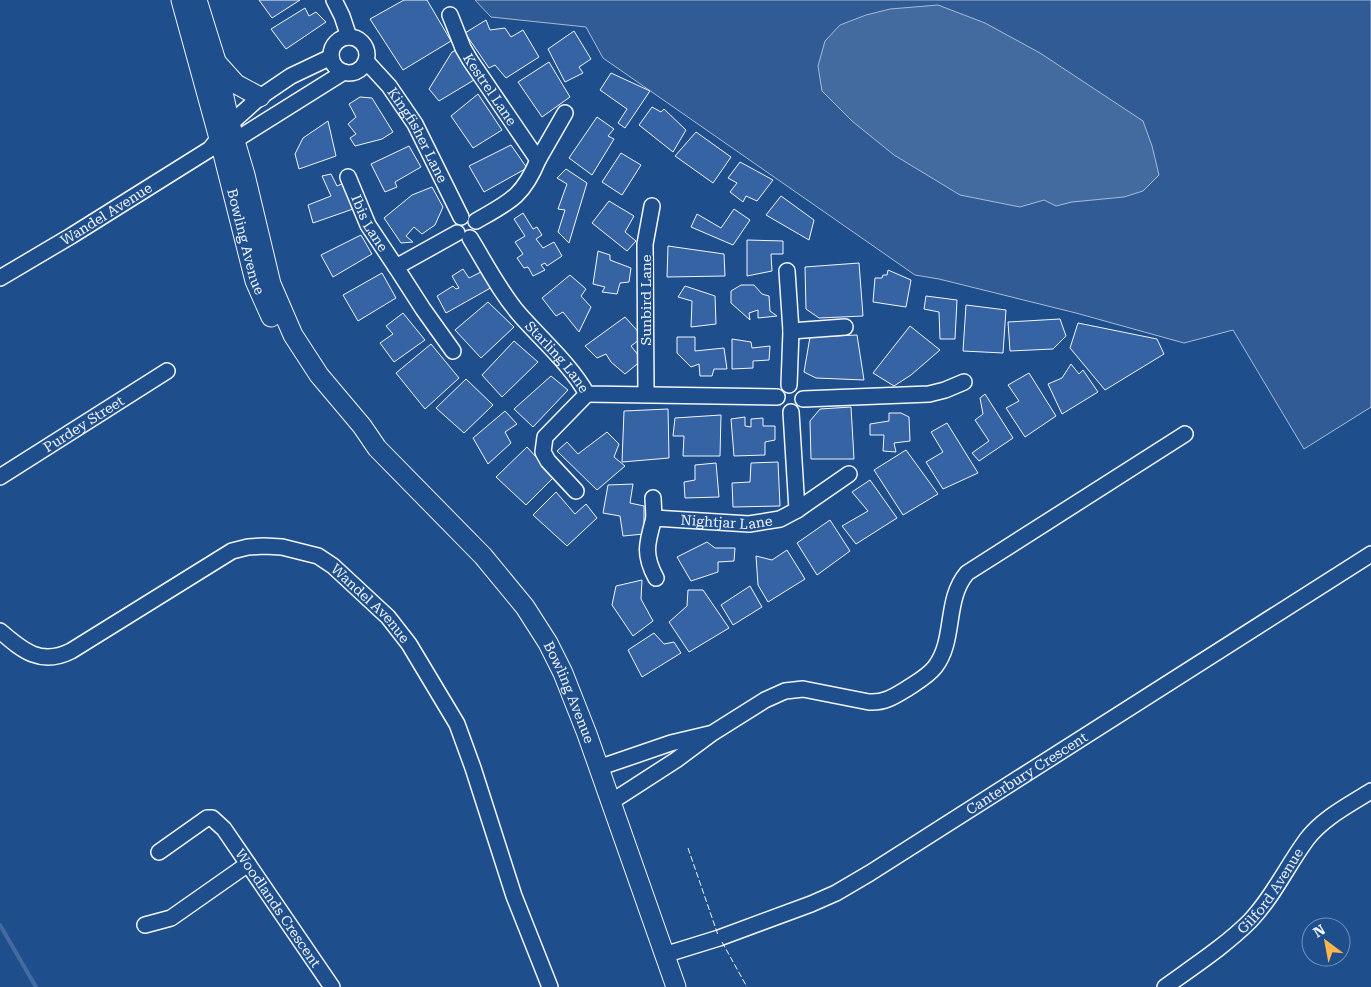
<svg xmlns="http://www.w3.org/2000/svg" width="1371" height="987" font-family="'Roboto Serif',serif">
<style>
.green{fill:#305b95;stroke:#a8bbd7}
.water{fill:#446ba0;stroke:#a8bbd7}
.lines{fill:none;stroke-linecap:round;stroke-linejoin:round}
.stream{stroke:#446ba0;stroke-width:4}
.building{fill:#3563a3;stroke:#f2f6ff}
.minor-casing{stroke:#f2f6ff;stroke-width:18}
.major-casing{stroke:#f2f6ff;stroke-width:21}
.minor{stroke:#1f4e8c;stroke-width:15}
.major{stroke:#1f4e8c;stroke-width:19}
.fence{stroke:#f2f6ff;stroke-width:1;stroke-dasharray:6 2.5;stroke-linecap:butt}
.labels{text-anchor:middle;stroke-width:4;stroke-linejoin:round;paint-order:stroke}
.street-label{font-size:14px;fill:#f2f6ff;stroke:#1f4e8c}
</style>
<rect width="100%" height="100%" fill="#1f4e8c"/>
<!-- green -->
<path class="green" d="M475 0H1371V407L1304 449 1233 330 1184 343 1076 313 939 279 915 275 603 58 586 27 491 17Z"/>
<!-- water -->
<path class="water" d="M938 5 985 23 1040 53 1143 121 1152 146 1159 175 1143 191 1124 197 1072 202 1056 206 1044 200 1020 207 960 195 894 155 852 121 822 91 818 66 825 41 840 25 866 15 890 9Z"/>
<g class="lines">
<!-- stream -->
<path class="stream" d="M0 925 36 987"/>
</g>
<!-- building -->
<path class="building" d="M259 0H300L272 18Z
M404 0H427L451 41 403 70 370 19Z
M305 8 309 16 316 12 326 22 286 49 271 29Z
M486 20 490 30 505 28 511 37 523 30 539 57 506 78 495 65 489 68 465 33Z
M574 31 591 59 579 67 583 73 565 82 548 49Z
M456 50 474 80 439 101 429 89 452 52Z
M549 62 570 97 542 117 518 82Z
M611 73 650 91 625 128 618 123 627 109 600 90Z
M478 94 502 130 473 148 451 116Z
M360 97 372 98 393 132 382 139 355 146 350 138 356 134 348 124 356 117 349 104Z
M652 107 661 112 664 109 686 130 673 152 639 125Z
M597 117 614 129 608 136 614 139 592 175 569 158Z
M328 121 336 156 299 169 295 154 303 138Z
M696 132 731 157 713 183 675 156Z
M511 145 527 168 484 192 469 166Z
M409 146 421 167 395 182 397 187 385 192 371 164Z
M621 153 641 165 622 195 602 182Z
M740 162 773 180 757 201 746 196 743 202 730 192 737 183 728 178Z
M566 169 587 183 569 243 558 232 565 210 558 209 567 184 557 178Z
M331 174 337 186 344 183 353 209 313 223 308 205 331 196 322 176Z
M432 187 443 207 435 225 422 234 414 227 406 236 413 242 401 243 384 218 412 195Z
M781 196 814 220 809 240 766 215Z
M609 201 634 216 625 232 636 241 627 251 592 223Z
M734 209 750 220 733 245 691 227 697 214 721 228Z
M523 213 533 229 537 227 542 235 536 239 543 248 554 242 562 256 547 266 545 263 541 265 545 270 533 276 528 267 524 268 517 258 523 254 515 242 525 236 514 219Z
M361 235 372 254 333 277 321 255Z
M747 240 783 241V254H771L772 271 747 276Z
M668 246 724 254 725 276 667 277Z
M598 251 610 255V260L631 268 629 282 620 283 617 294 602 292 605 287 593 284Z
M859 263 863 316 819 318 806 309 805 267Z
M463 269 469 278 485 270 494 286 446 313 437 296 453 286 456 289 459 288 452 276Z
M888 270 911 280 906 307 873 302 875 278H882L883 275H887Z
M382 273 396 298 358 321 343 295Z
M570 275 586 289 581 296 591 307 579 332 563 312 556 316 542 298Z
M741 285H754L762 294 769 296 770 311 777 316 758 318V310L749 313 750 320 731 303V291Z
M685 286 715 296 716 324 691 327 692 301 678 297Z
M926 296 957 300 955 339H940L939 312 924 309Z
M488 302 514 327 481 358 455 330Z
M966 305 1006 310 1003 353 963 351Z
M403 313 425 340 394 362 380 343 393 334 386 326Z
M625 317 643 337 631 346 642 360 625 374 611 362 606 354 597 358 585 346Z
M1060 319 1066 336 1053 349 1010 351 1008 322Z
M1078 323 1157 339 1164 354 1105 390 1070 348Z
M910 326 940 350 911 375 894 386 873 373Z
M857 335 864 380 816 378 804 372 810 337Z
M677 337H695V351L724 348 727 369H714L712 376H700L699 364 691 367 677 353Z
M732 339 751 342 752 348 770 346 769 360 753 361V368L732 369Z
M514 341 538 362 502 397 482 375Z
M431 344 459 378 425 409 396 373Z
M1071 364 1079 374 1083 370 1098 392 1062 414 1048 384 1062 378Z
M1029 373 1056 416 1025 437 1006 408 1019 401 1008 385Z
M551 376 568 390 533 427 514 409Z
M466 379 493 405 464 433 436 408Z
M985 394 1013 438 979 461 972 453 989 441 975 420 983 414 980 398Z
M851 407 854 459H811L810 421 820 409Z
M668 409 669 458 622 462 624 411Z
M505 411 517 424 505 432 511 443 488 464 473 438Z
M889 413H901L909 417 910 441 894 443 896 452 883 451 884 435H870V424L889 421Z
M721 415 720 456H683L684 436H673L675 418Z
M745 417V426L751 427V419L763 418V426H775V440L765 442V455L734 456 731 419Z
M947 423 978 473 943 489 926 462 943 452 931 432Z
M607 432 619 444 614 457 625 466 597 490 557 451 567 442 578 454Z
M527 447 554 477 526 505 496 477Z
M906 450 938 494 903 515 874 470Z
M778 462 780 506 733 507 732 483 750 482 751 463Z
M716 463 719 497 685 498 684 482 695 480V465Z
M870 480 897 518 856 544 842 526 868 511 852 492Z
M633 484 630 503 644 506V534L623 536 620 516 603 513 608 485Z
M556 492 575 514 586 504 597 518 567 546 533 515Z
M830 520 850 551 817 575 797 543Z
M707 542 715 548H735L734 561 718 562V572L691 581 677 557Z
M787 550 805 579 768 602 758 585 756 556 772 560Z
M642 580 641 599 653 621 633 636 612 605 616 586Z
M750 586 762 607 733 625 721 605Z
M688 590H703L729 628 689 652 669 622 687 606Z
M654 633 664 644 674 642 681 653 642 677 628 650Z"/>
<g class="lines">
<defs>
<g id="minor">
<path d="M334 0 342 16 349 37"/>
<path id="s1" d="M450 15 463 48 470 60 538 160 565 113"/>
<circle cx="349" cy="55" r="18"/>
<path id="s2" d="M366 61 389 86 415 124 461 217"/>
<path d="M226 146 344 72"/>
<path id="s3" d="M348 177 368 225 396 267 457 233"/>
<path d="M476 221C509 202 523 197 538 160"/>
<path id="s4" d="M470 238C486 264 500 292 520 315 543 341 570 364 587 394L777 397"/>
<path d="M396 267 423 309 453 351"/>
<path d="M787 271 791 331 789 385"/>
<path id="s5" d="M0 278 71 236 210 149 230 124 260 97 291 76 331 57"/>
<path d="M791 331 845 327"/>
<path d="M646 394 645 244 652 206"/>
<path d="M803 399 929 394 945 390 964 382"/>
<path id="s6" d="M0 477 167 371"/>
<path d="M576 491 548 461 543 452 545 437 587 394"/>
<path d="M653 498 654 518"/>
<path d="M797 510 849 474"/>
<path id="s7" d="M656 578C643 554 647 543 654 518L749 524 780 519 797 510 791 412"/>
<path id="s8" d="M0 631C23 651 41 666 71 651L232 551 248 547 264 546 282 547 318 556 333 566 388 617 409 644 457 724 473 768 514 896 550 987"/>
<path d="M598 768 671 743 709 734"/>
<path d="M611 802 676 760 711 734 765 700 785 691 803 689 869 702C885 703 895 696 908 688 917 682 928 676 935 667 956 640 944 600 967 573L1185 434"/>
<path id="s9" d="M159 852 207 818H212L224 829 332 987"/>
<path d="M145 925 171 918 248 864"/>
<path id="s10" d="M664 955 719 938 811 904 836 893 870 873 1371 554"/>
<path id="s11" d="M1165 987C1194 966 1225 946 1250 921 1273 897 1287 866 1307 839 1323 818 1349 805 1371 791"/>
</g>
<g id="major">
<path id="s12" d="M181 0 220 142 255 281 271 317"/>
<path id="s13" d="M197 0 216 61 230 124 245 175 271 284 293 335 319 375 362 426 377 448 483 556 525 607 548 643 563 673 587 734 676 987"/>
<path d="M218 64 236 84 260 97"/>
</g>
</defs>
<!-- minor casing -->
<use href="#minor" class="minor-casing"/>
<!-- major casing -->
<use href="#major" class="major-casing"/>
<!-- minor -->
<use href="#minor" class="minor"/>
<!-- major -->
<use href="#major" class="major"/>
<!-- fence -->
<path class="fence" d="M688 848 718 935
M722 942 747 987"/>
</g>
<g class="labels">
<!-- street labels -->
<g class="street-label">
<text dy="5" stroke="none"><textPath href="#s1" startOffset="85">Kestrel Lane</textPath></text>
<text dy="5" stroke="none"><textPath href="#s2" startOffset="91">Kingfisher Lane</textPath></text>
<text dy="5" stroke="none"><textPath href="#s5" startOffset="124">Wandel Avenue</textPath></text>
<text dy="5" stroke="none"><textPath href="#s3" startOffset="51">Ibis Lane</textPath></text>
<text dy="5" stroke="none"><textPath href="#s12" startOffset="250">Bowling Avenue</textPath></text>
<text transform="translate(646 300) rotate(-90)" y="5">Sunbird Lane</text>
<text dy="5" stroke="none"><textPath href="#s4" startOffset="148">Starling Lane</textPath></text>
<text dy="5" stroke="none"><textPath href="#s6" startOffset="99">Purdey Street</textPath></text>
<text dy="5" stroke="none"><textPath href="#s7" startOffset="135">Nightjar Lane</textPath></text>
<text dy="5" stroke="none"><textPath href="#s8" startOffset="428">Wandel Avenue</textPath></text>
<text dy="5" stroke="none"><textPath href="#s13" startOffset="804">Bowling Avenue</textPath></text>
<text dy="5" stroke="none"><textPath href="#s10" startOffset="408">Canterbury Crescent</textPath></text>
<text dy="5" stroke="none"><textPath href="#s11" startOffset="144">Gilford Avenue</textPath></text>
<text dy="5" stroke="none"><textPath href="#s9" startOffset="176">Woodlands Crescent</textPath></text>
</g>
</g>
<!-- north arrow -->
<g transform="translate(1326 942) rotate(328)"><circle r="24" fill="#1f4e8c" stroke="#7391ba"/>
<path d="M0-4L9 19L0 12L-9 19Z" fill="#ffb74d"/>
<text y="-8" font-size="14" font-weight="bold" text-anchor="middle" fill="#f2f6ff">N</text>
</g>
</svg>
